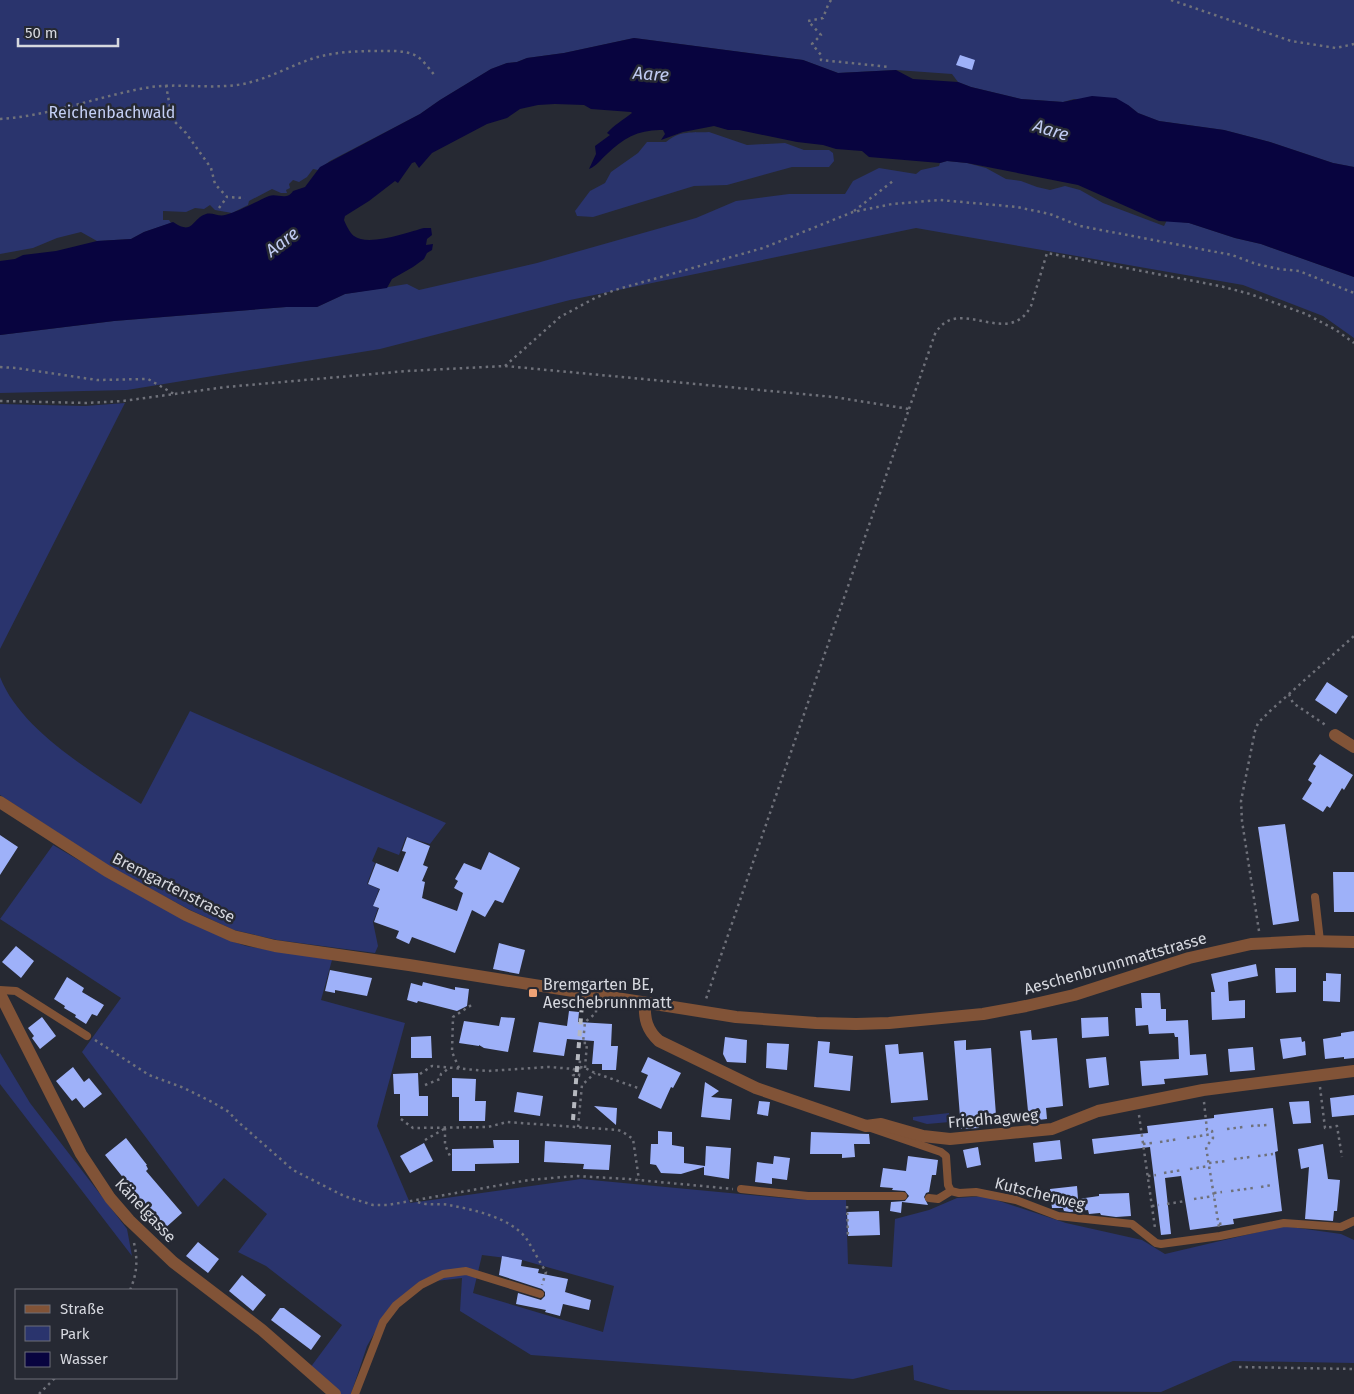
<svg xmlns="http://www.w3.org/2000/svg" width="1354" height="1394" font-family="'Fira Sans',sans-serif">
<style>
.green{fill:#2a346d;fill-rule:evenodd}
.water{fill:#08043f}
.building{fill:#9eb1f9}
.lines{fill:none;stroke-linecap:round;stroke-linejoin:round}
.path{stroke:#6f717a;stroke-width:2.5;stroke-dasharray:2.5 4;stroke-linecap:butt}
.service{stroke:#815337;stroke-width:8}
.minor{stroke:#815337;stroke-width:12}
.tertiary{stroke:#815337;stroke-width:12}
.rail{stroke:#b5b8bf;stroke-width:4;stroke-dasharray:6 6;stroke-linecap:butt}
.poi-dot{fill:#efa377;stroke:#262933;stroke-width:2}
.labels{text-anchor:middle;stroke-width:5;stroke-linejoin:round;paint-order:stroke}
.park-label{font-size:16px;fill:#c4cff5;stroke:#262933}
.street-label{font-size:16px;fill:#d6d8df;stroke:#262933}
.poi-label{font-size:16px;fill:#d6d8df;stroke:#262933;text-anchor:start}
.water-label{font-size:18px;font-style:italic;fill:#c0cbf1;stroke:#262933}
</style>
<rect width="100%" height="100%" fill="#262933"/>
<!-- green -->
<path class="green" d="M0 0H1354V167L1333 163 1270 142 1224 130 1159 121 1138 113 1128 105 1074 99 1063 102 1021 99 971 87 958 82 952 74 896 70 838 73 803 60 634 38 564 53 527 58 517 62 507 63 491 69 440 100 420 114 330 161 318 170 313 169 307 177 299 182 293 180 289 184 290 188 286 190 287 193H281L272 189 249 201 248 205 232 213 215 210 210 205 204 209 195 208 186 212 163 211V220H169L171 223 144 232 131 239 97 241 81 232 57 238 33 248 0 254Z
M709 132 747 145 785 143 804 150H829L833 153 834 161 829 167H792L727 185 694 186 593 217 577 216 575 211 590 191 605 183 611 172 638 153 647 142H666C680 130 692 133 709 132Z
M947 161 967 163 986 168 1006 179 1021 181 1037 187 1050 190 1065 186 1080 190 1103 203 1164 226 1167 220 1189 223 1235 238 1261 244 1354 277V338L1323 316 1243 285 916 228 570 300 380 349 127 390 0 393V335L114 321 286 307H317L345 294 407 284 419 290 537 263 696 218 736 201 789 194H845L853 181 879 168 916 174 921 170 939 166 940 163Z
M125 403 0 649V404L85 406Z
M0 677C21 731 94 773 141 804L190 711 446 823 430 844 406 837 399 855 378 847 372 861 375 863 367 884 379 889 373 906 378 908 373 922 378 946 375 953 277 940 234 930 188 909 110 867 0 795Z
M53 845 104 875 231 941 246 946 332 960 321 1000 405 1023 377 1126 410 1203 581 1179 793 1199 846 1200 848 1264 892 1267 895 1219 929 1210 957 1198 984 1196 1066 1223 1142 1240 1165 1254 1284 1226 1341 1234 1354 1240V1363L1233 1361 1161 1392 950 1390 914 1380 913 1365 853 1379 531 1355 460 1311 462 1278 418 1283 389 1308 367 1346 351 1394H336L307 1372 342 1325 266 1266 238 1252 267 1214 224 1178 198 1207 82 1052 121 998 0 919ZM482 1255 522 1260 614 1286 603 1332 473 1293Z
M0 1053 30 1103 127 1229 132 1256 0 1084Z
M949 1113 950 1122 927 1124 913 1120V1117Z"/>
<!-- water -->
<path class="water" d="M634 38 803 60 838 73 896 70 913 79 958 82 971 87 1021 99 1063 102 1092 96 1116 98 1128 105 1138 113 1159 121 1224 130 1270 142 1333 163 1354 167V277L1261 244 1235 238 1189 223 1159 221 1078 185 967 163 947 161 940 163 869 157 862 151 836 149 823 145 797 142 739 130H728L714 126 683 132 661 140 665 134 663 130C640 129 623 138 607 154 601 159 597 166 589 169L596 154 595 146 610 135 607 133C614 125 623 120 632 113L631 112 591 109 584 105 555 104 538 105 520 109 507 118 487 124 432 153 419 168 415 162 412 163 398 183 395 181 369 201 345 216 344 220C346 225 350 233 354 236 368 247 409 232 424 228H431L432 235 427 239 426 245 433 244 432 250 427 253 424 259 413 267 392 279 387 288 345 294 317 307H286L114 321 0 335V261L15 259 23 255 56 251 97 241 131 239 144 232 173 222C194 236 191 219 206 214 212 212 219 217 225 215 238 212 255 202 269 196 277 193 287 201 293 191L305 187 320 167 420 114 440 100 491 69 507 63 517 62 527 58 564 53Z"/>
<!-- building -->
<path class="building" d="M960 55 975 60 972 70 956 65Z
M1327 682 1348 696 1336 714 1315 700Z
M1320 754 1353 775 1344 790 1342 788 1330 808 1327 806 1323 812 1302 799 1312 783 1308 780 1316 766 1313 764Z
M1285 824 1299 921 1273 925 1258 827Z
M0 835 18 847 0 875Z
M407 837 430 846 423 865 428 867 422 881 425 882 422 898 457 911 463 893 454 888 458 881 455 879 464 863 481 870 489 852 520 868 503 903 495 900 485 917 472 910 455 953 412 937 409 944 396 938 399 931 374 922 379 908 373 906 380 889 368 884 376 863 398 872 406 852 402 851Z
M1333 872H1354V912H1334Z
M499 943 525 950 519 974 493 969Z
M16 946 34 961 21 978 2 962Z
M1256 964 1258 976 1228 982 1229 1001 1245 1000V1018L1212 1020 1211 992H1215L1211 974Z
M1275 968H1296V992L1276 993Z
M330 970 372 978 367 996 335 990V993L325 991Z
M1326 973 1341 974 1340 1002 1323 1001V981H1326Z
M67 977 84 988 82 992 104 1005 97 1016 92 1014 86 1024 75 1017 76 1015 64 1008 65 1006 54 999Z
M423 982 455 990V987L469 989 467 1006 457 1011 418 1001 417 1003 407 1000 411 983 422 986Z
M1141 993H1160L1161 1009H1166V1021L1188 1020 1190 1055 1206 1054 1208 1075 1164 1079 1165 1084 1142 1086 1140 1061 1179 1059 1178 1037H1175L1174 1033 1149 1034 1148 1025 1136 1026 1135 1008H1142Z
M569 1011 579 1012 578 1022 612 1024 611 1046H618L616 1070H602V1064H592L594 1041 567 1039 564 1056 533 1052 539 1022 567 1026Z
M42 1017 56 1036 40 1049 32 1038 34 1036 28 1028Z
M501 1017 515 1018 508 1052 484 1048 479 1045V1046L459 1043 464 1021 499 1026Z
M1108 1017 1109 1036 1082 1038 1081 1018Z
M1031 1030 1032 1040 1057 1038 1063 1106 1046 1108 1047 1119 1029 1121 1020 1031Z
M1354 1031V1058L1344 1059V1057L1325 1059 1323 1039 1341 1036V1033Z
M431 1036 432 1058H411V1037Z
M725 1037 747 1040 746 1063 727 1062 723 1054Z
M1301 1037 1302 1042 1305 1041 1306 1055 1283 1059 1280 1039Z
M966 1040V1050L991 1048 996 1115 979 1116V1128L961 1129 954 1041Z
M818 1041 830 1042 829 1053 853 1056 850 1091 814 1087Z
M767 1043 789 1044 787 1070 766 1068Z
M898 1044 899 1054 923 1052 928 1100 891 1103 885 1045Z
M1253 1047 1255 1070 1230 1072 1228 1049Z
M648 1057 681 1073 673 1088 671 1087 661 1109 638 1098 648 1075 641 1072Z
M1106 1057 1109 1085 1089 1088 1086 1059Z
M73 1067 84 1082 89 1078 102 1094 84 1108 76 1098 72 1101 56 1081Z
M418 1073 419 1096H428V1116H400V1094H394L393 1074Z
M452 1078 476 1079 475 1101H486L485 1121H459V1097H452Z
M705 1082 719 1091 711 1097 732 1099 730 1120 701 1117Z
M517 1092 543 1096 540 1116 514 1112Z
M1354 1095V1115L1332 1117 1330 1098Z
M759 1101 770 1102 768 1116 757 1114Z
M1309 1101 1311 1123 1293 1124 1289 1102Z
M594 1106 617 1108 616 1125Z
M1273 1108 1278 1151 1275 1152 1282 1211 1233 1219 1234 1224 1190 1230 1181 1176 1165 1178 1171 1234 1161 1235 1150 1147 1094 1154 1092 1139 1148 1133 1147 1126 1214 1118V1115Z
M658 1131 672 1132V1145L684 1147V1163L705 1166 706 1146 731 1148 729 1179 704 1175V1167L681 1174 661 1173 656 1165 650 1164 651 1144H658Z
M811 1132 869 1134 870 1144H854L855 1157 842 1158V1154H810Z
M126 1138 147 1165H146L148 1169 146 1171 182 1213 163 1230 137 1201 122 1182 125 1180 105 1155Z
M493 1140H519V1163L475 1164V1171H452V1149L494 1148Z
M1060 1140 1062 1159 1035 1162 1033 1143Z
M545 1141 611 1145 609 1170 583 1169 584 1164 544 1162Z
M424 1143 433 1161 410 1173 400 1156Z
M1323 1144 1328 1179 1340 1180 1337 1211H1334L1333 1221 1305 1219 1309 1167 1301 1169 1298 1149Z
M978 1147 981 1165 967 1168 963 1150Z
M774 1156 790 1158 787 1180 772 1178V1184L755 1182 757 1162 773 1164Z
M908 1156 938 1160 936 1175H932L929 1192 926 1193 924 1197 928 1205 902 1202 901 1213 890 1211 891 1202 905 1201 909 1196 905 1191 892 1190 893 1188 880 1187 883 1168 906 1171Z
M1077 1186 1078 1199 1099 1196V1194L1129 1193 1131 1216 1116 1217 1101 1215 1100 1213 1089 1214 1088 1210 1070 1212 1064 1211 1063 1208H1052L1050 1189Z
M879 1211 880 1235 848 1236 847 1212Z
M198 1242 219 1259 208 1273 186 1256Z
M502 1256 522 1260 521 1266 539 1269 538 1273 568 1279 565 1292 591 1300 589 1310 563 1304 560 1316 545 1312 546 1310 516 1304 518 1293 541 1300 545 1296V1292L542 1289 499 1275Z
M242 1275 266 1295 253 1311 229 1291Z
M280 1308H284L321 1336 311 1350 271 1320Z"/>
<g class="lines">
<!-- path -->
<path class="path" d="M831 0 828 5 823 18 808 21 821 35 812 44 821 55V60L890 67
M1171 0 1291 41 1336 48 1354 44
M166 85 172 119 186 133 211 168 215 184 227 197 245 198
M0 119C49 116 96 97 145 88 177 82 210 90 243 84 268 79 290 66 314 58 335 52 356 51 378 51 389 51 401 50 412 54 422 57 429 69 436 77
M219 208 227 197
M854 211 893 181
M505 366 560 317 595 298 615 290 763 248 853 212 892 204 940 200 1017 207 1050 214 1080 226 1232 255 1256 264 1279 269 1299 271 1354 293
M0 367 16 368 97 380 148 379 174 394
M0 401 86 403 123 401 226 387 407 371 505 366 834 397 909 409 706 999
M909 409 935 334C958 293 1008 350 1031 306L1047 253 1220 286 1250 294 1306 314 1336 330 1354 343
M1289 694 1293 703 1327 726
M1259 931 1242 821 1241 801 1255 731 1258 723 1270 711 1354 636
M95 1040 149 1075 184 1088 212 1102 229 1112 236 1120 293 1170 344 1196 373 1205H388L529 1180 575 1176 628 1179 733 1189
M580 1067 585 1068 595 1073 638 1088
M459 1068 452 1052 453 1017 473 1004
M585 1068 587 1043H583L585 1022 596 1013V1007
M420 1074 432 1066 487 1071 549 1067 574 1069 573 1075 579 1076 580 1060
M425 1085 440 1079 441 1074 448 1069
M1320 1087 1325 1128 1337 1126 1342 1157
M1204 1102 1207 1130 1212 1131 1213 1138 1206 1147 1219 1227
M1139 1115 1155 1228
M401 1119 413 1128 488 1127 507 1122 618 1130 623 1132 633 1139 639 1180
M1251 1126 1267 1125
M578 1127 582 1085 595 1073
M445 1128V1145L450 1156
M1227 1129 1243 1127
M1187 1138 1212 1134
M425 1140 444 1129
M1160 1142 1179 1139
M1143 1144 1152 1143
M1258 1156 1273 1154
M1234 1159 1250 1157
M1209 1163 1226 1161
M1190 1169 1209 1166
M1164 1173 1182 1170
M1148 1176 1156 1175
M1261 1187 1272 1185
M1231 1191 1253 1188
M1214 1193 1222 1192
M1194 1199 1214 1196
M418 1202C427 1206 439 1203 449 1205 474 1210 509 1217 526 1238 533 1249 539 1261 546 1272L542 1285
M1167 1204 1185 1201
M847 1206 848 1238
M1152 1206 1159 1205
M1219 1224 1225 1223
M130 1290C137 1274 138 1260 134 1243
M1239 1367 1354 1369
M39 1394 55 1378"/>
<!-- service -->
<path class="service" d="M1315 897 1320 941
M0 990 16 991 87 1036
M868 1127 941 1152 946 1156 948 1185 951 1191 959 1193 976 1192 1016 1200 1058 1216 1132 1224 1156 1243 1161 1244 1220 1236 1284 1223 1341 1227 1354 1221
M741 1189 808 1196H903
M929 1198 938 1199 951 1191
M355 1394 383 1322 396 1305 421 1285 443 1274 466 1271 540 1294"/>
<!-- minor -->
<path class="minor" d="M1335 735 1354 747
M0 994 81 1154 110 1198 129 1220 173 1262 262 1330 335 1394
M645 1003C644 1019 647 1030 659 1041L756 1088 866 1126 881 1124 923 1136 950 1139 1052 1129 1098 1111 1203 1090 1354 1071"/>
<!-- tertiary -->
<path class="tertiary" d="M0 802 107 871 186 915 233 936 275 946 409 965 736 1017 816 1023 856 1024 889 1023 983 1014 1026 1006 1074 995 1189 958 1251 944 1308 941 1354 942"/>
<!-- rail -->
<path class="rail" d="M573 1120 582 1004"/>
</g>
<!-- markers -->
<rect class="poi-dot" x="528" y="988" width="10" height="10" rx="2.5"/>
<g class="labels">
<!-- park labels -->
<g class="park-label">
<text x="112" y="118">Reichenbachwald</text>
</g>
<!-- street labels -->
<g class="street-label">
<text transform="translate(174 887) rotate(27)" y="6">Bremgartenstrasse</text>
<text transform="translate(1115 963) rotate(-16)" y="6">Aeschenbrunnmattstrasse</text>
<text transform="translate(993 1118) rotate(-5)" y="6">Friedhagweg</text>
<text transform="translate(1040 1193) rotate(14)" y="6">Kutscherweg</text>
<text transform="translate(146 1210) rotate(47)" y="6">Känelgasse</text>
</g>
<!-- poi labels -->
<g class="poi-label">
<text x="543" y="990">Bremgarten BE,<tspan x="543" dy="18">Aeschebrunnmatt</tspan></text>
</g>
<!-- water labels -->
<g class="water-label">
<text transform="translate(651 74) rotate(4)" y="6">Aare</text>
<text transform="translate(1051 130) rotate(17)" y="6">Aare</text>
<text transform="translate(282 242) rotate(-37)" y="6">Aare</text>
</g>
</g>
<!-- legend -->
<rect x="15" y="1289" width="162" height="90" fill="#262933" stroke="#6c6f78"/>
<rect x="25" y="1305" width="25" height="8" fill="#815337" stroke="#6c6f78"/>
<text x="60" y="1314" font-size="15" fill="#d6d8df">Straße</text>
<rect x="25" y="1326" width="25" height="15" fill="#2a346d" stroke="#6c6f78"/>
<text x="60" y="1339" font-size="15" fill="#d6d8df">Park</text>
<rect x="25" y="1352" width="25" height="15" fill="#08043f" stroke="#6c6f78"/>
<text x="60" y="1364" font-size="15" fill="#d6d8df">Wasser</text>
<!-- scale -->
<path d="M18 38v8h100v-8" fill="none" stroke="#d6d8df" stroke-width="2.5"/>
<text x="25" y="38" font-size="15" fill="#d6d8df" stroke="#262933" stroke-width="4" paint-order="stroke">50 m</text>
</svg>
